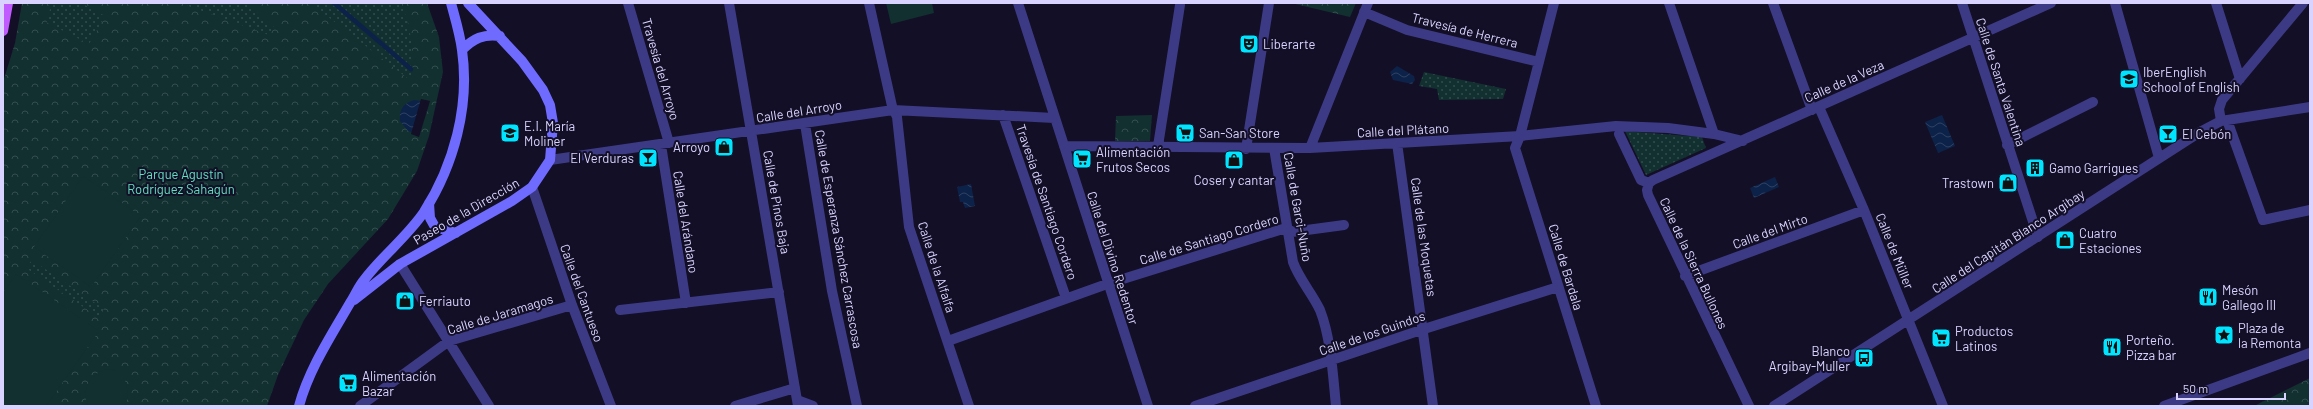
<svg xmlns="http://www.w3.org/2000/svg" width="2313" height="409" font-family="Barlow,sans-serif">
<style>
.park{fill:url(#park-crowns)}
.garden{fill:url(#garden-dots)}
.pitch{fill:#12302f}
.water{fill:url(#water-waves)}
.pier{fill:#130f26}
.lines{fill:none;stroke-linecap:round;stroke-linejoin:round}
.stream{stroke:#0c2248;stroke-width:4.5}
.street{stroke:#3d3a85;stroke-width:10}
.secondary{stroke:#6f6bff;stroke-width:10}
.primary{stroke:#c25bff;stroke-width:10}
.labels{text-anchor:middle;stroke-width:4;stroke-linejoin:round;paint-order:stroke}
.street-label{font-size:13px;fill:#d9d4ff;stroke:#130f26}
.poi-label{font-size:13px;fill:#d9d4ff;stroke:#130f26;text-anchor:start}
.park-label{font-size:13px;fill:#5fe0c0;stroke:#130f26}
</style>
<defs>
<pattern id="park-crowns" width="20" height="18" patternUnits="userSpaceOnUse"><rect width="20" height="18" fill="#12302f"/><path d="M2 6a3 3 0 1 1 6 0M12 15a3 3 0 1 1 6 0" fill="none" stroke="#344d4e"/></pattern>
<pattern id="garden-dots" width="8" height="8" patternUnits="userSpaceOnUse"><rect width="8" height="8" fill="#12302f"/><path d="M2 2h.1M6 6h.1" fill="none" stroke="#344d4e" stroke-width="1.8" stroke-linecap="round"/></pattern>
<pattern id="water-waves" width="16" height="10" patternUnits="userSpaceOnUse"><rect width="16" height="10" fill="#0c2248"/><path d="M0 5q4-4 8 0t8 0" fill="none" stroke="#2f4163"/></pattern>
</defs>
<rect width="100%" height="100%" fill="#130f26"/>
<!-- park -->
<path class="park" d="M22 3H427L439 37 443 72 429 136 417 171 388 219 328 284 304 320 278 375 267 406H3V82L15 43Z
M1291 3H1356L1350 17Z
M1152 115 1150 141H1115L1116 116Z
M2310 378V406H2254Z"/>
<!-- garden -->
<path class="garden" d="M52 3H81L105 16 89 44 46 22Z
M180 3H247L274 27 269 35Z
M315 3H401C412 28 414 54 411 81L318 9Z
M1424 72 1506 89 1503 99 1439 100 1437 89 1419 86Z
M1625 131 1702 137 1706 148 1646 175Z
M32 260 104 309 98 317 26 268Z"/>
<!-- pitch -->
<path class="pitch" d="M886 3H932L934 13 891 24Z
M83 176 141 216 91 287 34 247Z
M16 274 99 331 46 406H3V293Z
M108 369 118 371 128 377 125 381C128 391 130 397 124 406H88C81 389 90 373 108 369Z"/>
<!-- water -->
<path class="water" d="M1397 66 1414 76 1415 80 1412 84 1393 80 1390 72Z
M414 100 421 101 420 135 408 131 400 121C399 110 403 103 414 100Z
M1942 115 1955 146 1938 153 1925 122Z
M1775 177 1779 187 1754 198 1750 188Z
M971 184 975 206 965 208 963 202H960L957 187Z"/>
<!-- pier -->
<path class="pier" d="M421 99 430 101 419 137 411 134Z"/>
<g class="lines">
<!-- stream -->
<path class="stream" d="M334 3 411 69"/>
<!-- street -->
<path class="street" d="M628 3 669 143
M729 3 798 406
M869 3 892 106 897 117 909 227 969 406
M1018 3 1148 406
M1554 3 1520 136 1515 148 1596 406
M1669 3 1714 134
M1773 3 1812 110
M1962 3 2038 237
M2115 3 2159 158
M2216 3 2240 79
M1364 12 1407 30 1539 62
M1819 107 1864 210 1943 406
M1003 115 1066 298
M2227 120 2263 220 2310 210
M2221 121 2219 109 2222 100 2303 3
M805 124 832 291 857 406
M1619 134 1641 180 1649 183
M1397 143 1433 406
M661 145 686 303
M2007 145 2093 102
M1064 146 1310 148 1520 136 1616 126 1668 128 1714 134 1743 141
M1158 146 1180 5
M1274 148 1293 262C1299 279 1312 293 1320 310 1331 338 1333 376 1336 406
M1310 148 1368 3
M1246 149 1269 3
M550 160 893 110 1054 118
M1649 183 1653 180 2051 3
M1649 183 1647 190 1648 195 1749 406
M532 187 572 305 611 406
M1286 228 1292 232 1344 225
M400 264 489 406
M1685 276 1864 210
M620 310 779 292
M948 341 1107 284 1286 228
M797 400 813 406
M360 406 449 341 572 305
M735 406 795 388
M1195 406 1424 329 1558 287
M1774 406 2200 132 2221 121 2310 107
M2164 406 2310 353"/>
<!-- secondary -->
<path class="secondary" d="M462 50C474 38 483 34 500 36
M429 203 430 218 435 227 456 233
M354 300 400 264 512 201 532 187 550 160 553 123 550 105 543 90 522 61 468 3
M299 406C309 369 331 336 350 303 355 296 358 287 364 280 382 256 407 237 424 212 454 165 470 106 462 50 460 34 455 18 451 3"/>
<!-- primary -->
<path class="primary" d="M3 31 8 3"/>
</g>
<!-- icons -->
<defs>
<symbol id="theatre-square" viewBox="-11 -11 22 22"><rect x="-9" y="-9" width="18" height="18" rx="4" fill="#00e5ff" stroke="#130f26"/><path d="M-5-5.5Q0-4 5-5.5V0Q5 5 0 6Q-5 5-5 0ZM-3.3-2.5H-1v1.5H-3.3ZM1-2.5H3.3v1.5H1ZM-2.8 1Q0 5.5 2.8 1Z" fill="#111"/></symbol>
<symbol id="school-square" viewBox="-11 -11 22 22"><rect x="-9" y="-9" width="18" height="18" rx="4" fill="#00e5ff" stroke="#130f26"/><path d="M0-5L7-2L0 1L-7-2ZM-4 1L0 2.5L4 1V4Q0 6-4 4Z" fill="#111"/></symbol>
<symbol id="supermarket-square" viewBox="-11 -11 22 22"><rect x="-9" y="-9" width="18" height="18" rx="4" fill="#00e5ff" stroke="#130f26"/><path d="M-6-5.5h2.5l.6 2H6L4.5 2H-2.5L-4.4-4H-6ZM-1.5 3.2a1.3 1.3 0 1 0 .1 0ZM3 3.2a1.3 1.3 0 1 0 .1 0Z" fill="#111"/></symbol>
<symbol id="bar-square" viewBox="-11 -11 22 22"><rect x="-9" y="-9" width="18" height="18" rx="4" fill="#00e5ff" stroke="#130f26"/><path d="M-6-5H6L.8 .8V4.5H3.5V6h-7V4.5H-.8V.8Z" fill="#111"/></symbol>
<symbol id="shop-square" viewBox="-11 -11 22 22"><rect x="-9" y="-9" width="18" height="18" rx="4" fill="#00e5ff" stroke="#130f26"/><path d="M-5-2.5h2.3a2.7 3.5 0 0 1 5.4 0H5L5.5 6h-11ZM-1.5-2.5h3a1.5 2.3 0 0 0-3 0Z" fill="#111"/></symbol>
<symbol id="building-square" viewBox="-11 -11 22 22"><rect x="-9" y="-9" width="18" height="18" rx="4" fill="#00e5ff" stroke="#130f26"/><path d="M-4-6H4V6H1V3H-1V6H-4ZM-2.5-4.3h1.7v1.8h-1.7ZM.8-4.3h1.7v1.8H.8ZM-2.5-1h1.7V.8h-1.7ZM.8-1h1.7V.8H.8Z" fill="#111"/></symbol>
<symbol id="restaurant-square" viewBox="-11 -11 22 22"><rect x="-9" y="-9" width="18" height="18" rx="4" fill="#00e5ff" stroke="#130f26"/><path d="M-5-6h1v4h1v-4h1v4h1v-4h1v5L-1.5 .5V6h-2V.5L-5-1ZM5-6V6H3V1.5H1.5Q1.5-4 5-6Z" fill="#111"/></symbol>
<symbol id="sight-square" viewBox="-11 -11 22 22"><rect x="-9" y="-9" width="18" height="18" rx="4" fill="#00e5ff" stroke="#130f26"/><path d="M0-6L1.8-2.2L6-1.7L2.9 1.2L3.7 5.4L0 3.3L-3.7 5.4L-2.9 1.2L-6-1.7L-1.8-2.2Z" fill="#111"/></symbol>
<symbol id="bus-square" viewBox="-11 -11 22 22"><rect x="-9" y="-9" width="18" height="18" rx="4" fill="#00e5ff" stroke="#130f26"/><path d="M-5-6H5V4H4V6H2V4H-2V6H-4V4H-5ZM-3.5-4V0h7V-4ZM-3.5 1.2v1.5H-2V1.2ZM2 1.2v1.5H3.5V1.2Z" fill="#111"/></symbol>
</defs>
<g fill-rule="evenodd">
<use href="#theatre-square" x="1238" y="33" width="22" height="22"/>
<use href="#school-square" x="2118" y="68" width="22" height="22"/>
<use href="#school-square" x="499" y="122" width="22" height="22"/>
<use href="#supermarket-square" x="1174" y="122" width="22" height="22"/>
<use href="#bar-square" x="2157" y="123" width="22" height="22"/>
<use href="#shop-square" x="713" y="136" width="22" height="22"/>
<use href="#bar-square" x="637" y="147" width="22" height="22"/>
<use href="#supermarket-square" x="1071" y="148" width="22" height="22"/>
<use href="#shop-square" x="1223" y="149" width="22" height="22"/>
<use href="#building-square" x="2024" y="157" width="22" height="22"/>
<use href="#shop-square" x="1997" y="172" width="22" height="22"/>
<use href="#shop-square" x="2054" y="229" width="22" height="22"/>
<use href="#restaurant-square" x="2197" y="286" width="22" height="22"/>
<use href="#shop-square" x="394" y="290" width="22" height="22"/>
<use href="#sight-square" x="2213" y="324" width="22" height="22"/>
<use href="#supermarket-square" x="1930" y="327" width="22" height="22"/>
<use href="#restaurant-square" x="2101" y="336" width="22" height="22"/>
<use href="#bus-square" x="1853" y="347" width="22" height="22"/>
<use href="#supermarket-square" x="337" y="372" width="22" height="22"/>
</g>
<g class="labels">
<!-- street labels -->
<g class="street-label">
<text transform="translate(1465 30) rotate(14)" y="5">Travesía de Herrera</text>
<text transform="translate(661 69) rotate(74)" y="5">Travesía del Arroyo</text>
<text transform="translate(1844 81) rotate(-24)" y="5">Calle de la Veza</text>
<text transform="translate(2001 82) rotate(72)" y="5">Calle de Santa Valentina</text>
<text transform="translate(799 111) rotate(-9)" y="5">Calle del Arroyo</text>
<text transform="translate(1403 130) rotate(-3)" y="5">Calle del Plátano</text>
<text transform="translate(777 202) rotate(80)" y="5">Calle de Pinos Baja</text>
<text transform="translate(1047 202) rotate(71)" y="5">Travesía de Santiago Cordero</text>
<text transform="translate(1298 207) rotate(80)" y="5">Calle de Garci-Nuño</text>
<text transform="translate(466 211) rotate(-30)" y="5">Paseo de la Dirección</text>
<text transform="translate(686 222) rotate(81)" y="5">Calle del Arándano</text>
<text transform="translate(1770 231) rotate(-20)" y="5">Calle del Mirto</text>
<text transform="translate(1424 237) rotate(82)" y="5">Calle de las Moquetas</text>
<text transform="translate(839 239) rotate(80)" y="5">Calle de Esperanza Sánchez Carrascosa</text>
<text transform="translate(1209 239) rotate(-17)" y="5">Calle de Santiago Cordero</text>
<text transform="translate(2008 241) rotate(-33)" y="5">Calle del Capitán Blanco Argibay</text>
<text transform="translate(1895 251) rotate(68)" y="5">Calle de Müller</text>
<text transform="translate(1113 258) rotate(72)" y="5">Calle del Divino Redentor</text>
<text transform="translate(1694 263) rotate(65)" y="5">Calle de la Sierra Bullones</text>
<text transform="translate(937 267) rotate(72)" y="5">Calle de la Alfalfa</text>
<text transform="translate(1566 267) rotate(73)" y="5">Calle de Bardala</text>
<text transform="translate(582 293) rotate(70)" y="5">Calle del Cantueso</text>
<text transform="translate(500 314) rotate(-17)" y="5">Calle de Jaramagos</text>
<text transform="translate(1372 333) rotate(-19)" y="5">Calle de los Guindos</text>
</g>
<!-- poi labels -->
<g class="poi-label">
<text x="1263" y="49">Liberarte</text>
<text x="2143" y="77">IberEnglish<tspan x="2143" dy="15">School of English</tspan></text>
<text x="524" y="131">E.I. María<tspan x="524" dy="15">Moliner</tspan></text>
<text x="1199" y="138">San-San Store</text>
<text x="2182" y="139">El Cebón</text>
<text x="710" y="152" text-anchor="end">Arroyo</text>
<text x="1096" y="157">Alimentación<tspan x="1096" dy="15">Frutos Secos</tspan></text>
<text x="634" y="163" text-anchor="end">El Verduras</text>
<text x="2049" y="173">Gamo Garrigues</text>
<text x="1234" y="185" text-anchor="middle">Coser y cantar</text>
<text x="1994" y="188" text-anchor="end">Trastown</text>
<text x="2079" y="238">Cuatro<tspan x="2079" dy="15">Estaciones</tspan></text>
<text x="2222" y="295">Mesón<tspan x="2222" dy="15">Gallego III</tspan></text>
<text x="419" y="306">Ferriauto</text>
<text x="2238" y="333">Plaza de<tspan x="2238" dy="15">la Remonta</tspan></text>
<text x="1955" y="336">Productos<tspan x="1955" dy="15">Latinos</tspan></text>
<text x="2126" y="345">Porteño.<tspan x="2126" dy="15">Pizza bar</tspan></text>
<text x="1850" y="356" text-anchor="end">Blanco<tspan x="1850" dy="15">Argibay-Muller</tspan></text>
<text x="362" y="381">Alimentación<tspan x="362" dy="15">Bazar</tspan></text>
</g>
<!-- park labels -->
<g class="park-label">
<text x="181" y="179">Parque Agustín<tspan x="181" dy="15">Rodríguez Sahagún</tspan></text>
</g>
</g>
<!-- border -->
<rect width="2313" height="409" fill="none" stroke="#d9d4ff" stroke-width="8"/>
<!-- scale -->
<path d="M2177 393v6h108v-6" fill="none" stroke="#d9d4ff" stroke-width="2"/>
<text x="2183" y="393" font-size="12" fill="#d9d4ff" stroke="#130f26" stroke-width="3" paint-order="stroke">50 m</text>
</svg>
